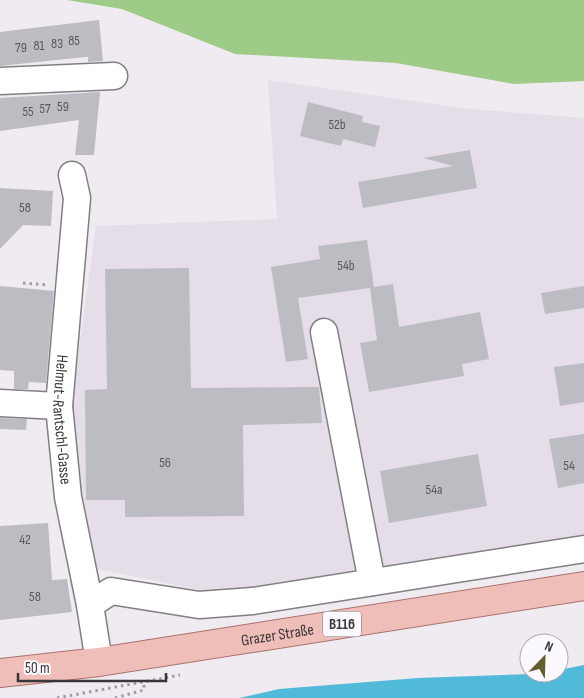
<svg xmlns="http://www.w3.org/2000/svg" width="584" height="698" font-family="'Sofia Sans Condensed',sans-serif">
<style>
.built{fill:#e5dee8}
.forest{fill:#9ecb87}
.water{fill:#51bad8}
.building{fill:#bcbcc2}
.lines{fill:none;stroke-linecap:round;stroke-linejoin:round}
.minor-casing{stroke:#827f84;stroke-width:29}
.major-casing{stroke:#a9726e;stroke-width:30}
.path{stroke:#a09da0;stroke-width:3;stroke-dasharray:2.5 4;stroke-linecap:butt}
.minor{stroke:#fff;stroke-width:26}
.major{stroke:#f0beb9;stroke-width:28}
.labels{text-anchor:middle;stroke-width:4;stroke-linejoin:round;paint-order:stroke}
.number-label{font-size:14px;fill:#5a585b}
.shield{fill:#fcf9fe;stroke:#747174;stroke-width:1}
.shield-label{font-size:15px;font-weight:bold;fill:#393739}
.street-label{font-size:16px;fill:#393739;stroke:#fcf9fe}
</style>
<rect width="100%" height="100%" fill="#efebf0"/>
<!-- built -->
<path class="built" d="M268 80 470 109 584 118V537L214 593 93 568 77 502 71 406 96 226 277 219Z"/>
<!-- forest -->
<path class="forest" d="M67 0H584V81L514 84 396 63 235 54 122 9Z"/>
<!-- water -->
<path class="water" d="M584 665V698H239L279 689 418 678 559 673V670Z"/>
<!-- building -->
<path class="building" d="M99 20 103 61 88 62V57H85L0 66V32Z
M100 92 94 155H75L79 120 0 131V98Z
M308 102 363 116 362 122 380 126 375 147 343 139 341 146 300 136Z
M470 150 477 188 363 208 358 182 453 166 423 158Z
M0 188 53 191 51 226 23 225 0 249Z
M367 240 374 287 393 284 399 327 480 312 489 359 462 364 464 376 369 392 360 343 377 340 370 288 298 298 308 359 286 362 271 267 320 259 318 246Z
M189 268 191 388 319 387 322 423 243 425 244 516 125 517V500H86L85 390 107 389 105 269Z
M0 286 54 291 46 383 29 382 28 389H14V371L0 370Z
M584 286V308L545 314 541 293Z
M584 363V402L560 406 554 367Z
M0 418 27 419 26 430 0 429Z
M584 434V483L558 488 549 439Z
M478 454 487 506 389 523 380 471Z
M48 523 52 580 67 579 72 612 0 620V526Z"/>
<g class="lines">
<defs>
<g id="minor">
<path d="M0 81 114 76"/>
<path id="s1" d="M72 175 77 198 59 406 68 497 90 605 99 662"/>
<path d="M324 332 372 582"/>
<path d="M0 403 59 406"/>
<path d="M90 605 111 591 199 605 253 601 584 549"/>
</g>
<g id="major">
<path id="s2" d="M0 673 99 662 584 586"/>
</g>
</defs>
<!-- minor casing -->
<use href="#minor" class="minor-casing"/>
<!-- major casing -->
<use href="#major" class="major-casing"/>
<!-- path -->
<path class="path" d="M23 283 48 285
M57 698 180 675
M115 698 144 690V681"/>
<!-- minor -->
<use href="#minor" class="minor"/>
<!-- major -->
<use href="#major" class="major"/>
</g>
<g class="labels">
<!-- number labels -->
<g class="number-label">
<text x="74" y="45">85</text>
<text x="57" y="48">83</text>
<text x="39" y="50">81</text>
<text x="21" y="52">79</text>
<text x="63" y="111">59</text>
<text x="45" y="113">57</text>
<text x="28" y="116">55</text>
<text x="337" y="129">52b</text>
<text x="25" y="212">58</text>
<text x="346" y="270">54b</text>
<text x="165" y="467">56</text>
<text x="569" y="470">54</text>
<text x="434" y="494">54a</text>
<text x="25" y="544">42</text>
<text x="35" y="601">58</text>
</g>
<!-- shield labels -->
<rect class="shield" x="323" y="611.5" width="38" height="25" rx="4"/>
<g class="shield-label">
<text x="342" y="629">B116</text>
</g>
<!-- street labels -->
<g class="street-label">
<text dy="6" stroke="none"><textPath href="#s1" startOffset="246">Helmut-Rantschl-Gasse</textPath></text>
<text dy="6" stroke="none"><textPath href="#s2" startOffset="280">Grazer Straße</textPath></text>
</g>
</g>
<!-- north arrow -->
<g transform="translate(544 658) rotate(23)"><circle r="24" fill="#fcf9fe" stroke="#aeabaf"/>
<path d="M0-4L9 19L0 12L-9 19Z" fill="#605e2a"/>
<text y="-8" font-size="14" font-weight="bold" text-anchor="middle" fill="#393739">N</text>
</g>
<!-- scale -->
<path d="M18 673v8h148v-8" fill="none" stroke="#393739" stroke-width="2.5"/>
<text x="25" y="673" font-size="15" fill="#393739" stroke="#fcf9fe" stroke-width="4" paint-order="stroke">50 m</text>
</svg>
